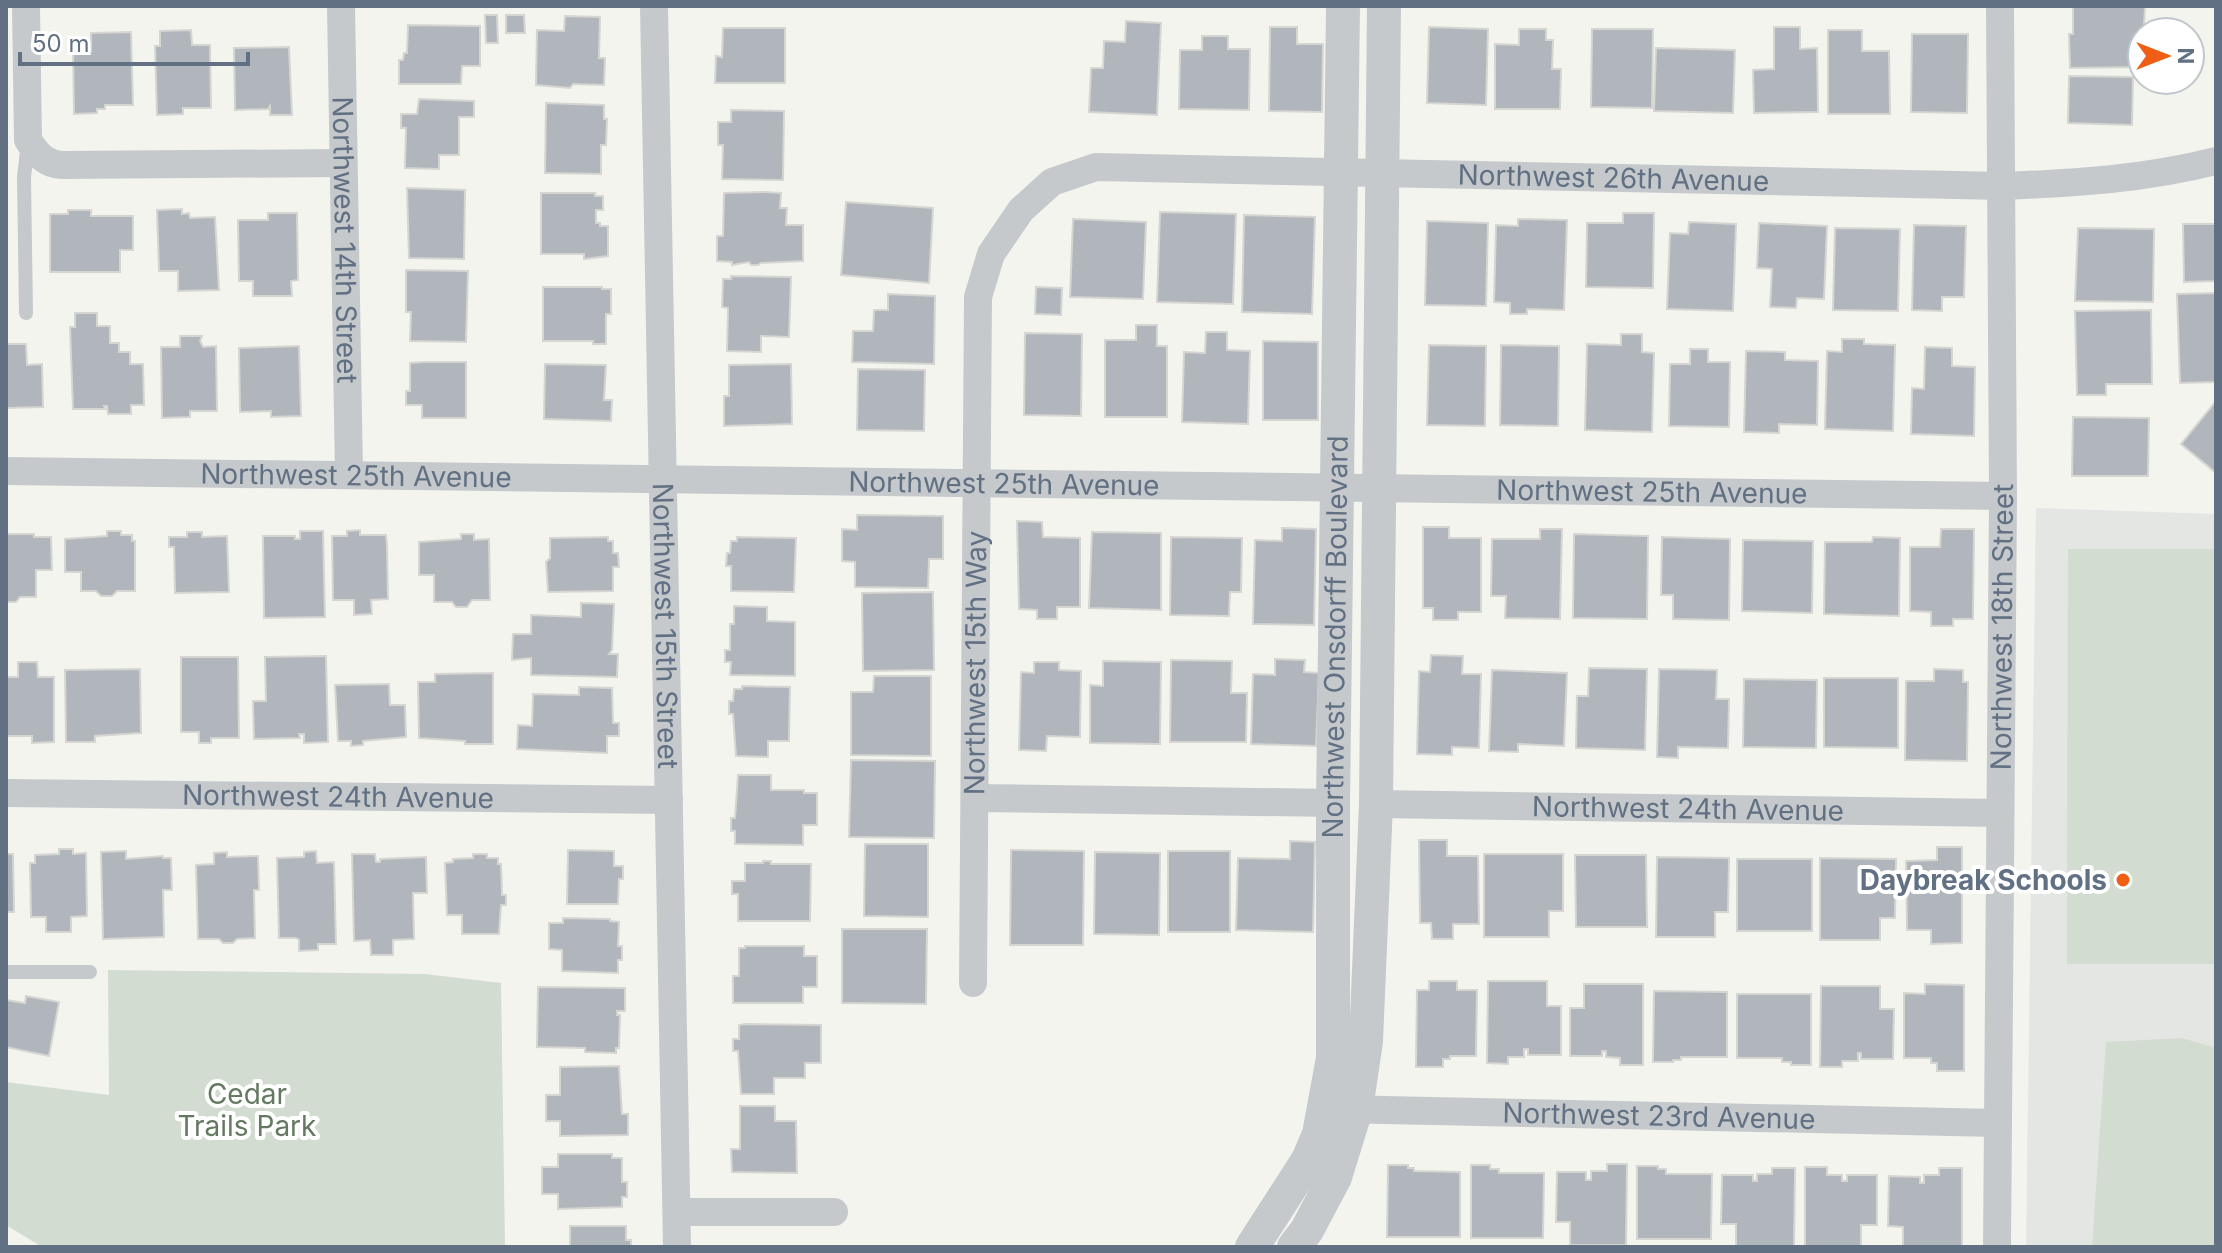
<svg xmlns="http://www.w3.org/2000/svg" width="2222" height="1253" font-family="Inter,sans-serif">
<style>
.built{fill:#e4e6e3}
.green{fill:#d3dcd0}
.building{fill:#b0b6bc;stroke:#d5d5d2;stroke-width:2}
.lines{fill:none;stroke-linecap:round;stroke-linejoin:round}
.service{stroke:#c6c9cc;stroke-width:14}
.minor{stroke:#c6c9cc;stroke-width:28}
.tertiary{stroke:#c6c9cc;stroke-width:34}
.poi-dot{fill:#f05d14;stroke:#fff;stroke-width:3}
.labels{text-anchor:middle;stroke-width:8;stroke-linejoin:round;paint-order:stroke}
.street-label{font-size:28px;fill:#617083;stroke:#fff}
.poi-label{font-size:28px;font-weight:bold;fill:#617083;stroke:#fff;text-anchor:end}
.park-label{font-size:28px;fill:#637a60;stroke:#fff}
</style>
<rect width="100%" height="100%" fill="#f4f4ef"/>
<!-- built -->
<path class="built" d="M2036 508 2216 514V1247H2026Z"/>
<!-- green -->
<path class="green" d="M2068 549H2216V964H2067Z
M108 970 425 974 501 983 505 1247H42L6 1225V1082L109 1095Z
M2182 1038 2216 1048V1247H2092L2106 1042Z"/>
<!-- building -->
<path class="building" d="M2073 6H2145L2142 67 2070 68 2069 34H2073Z
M485 15H497L498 43H486Z
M506 15H524L525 33H506Z
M565 16 600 17 599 58H605L604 85 573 84 570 88 536 85 537 30 564 31Z
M1126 21 1161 23 1157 115 1089 112 1091 68H1103L1104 41 1125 42Z
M408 25 480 26V66H462L461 84H399V60H403L404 53H407Z
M1270 27H1297V44H1323L1322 112 1269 111Z
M1429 27 1488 29 1486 105 1427 103Z
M1774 27H1800V49L1817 48 1818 112 1754 113 1753 70 1774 69Z
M723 28H785V83H715L716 56 722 57Z
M1519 29H1546V40H1553L1552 69H1561L1560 109H1495V44L1519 45Z
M1592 29H1653L1652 108 1591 107Z
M191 30 192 45H210L211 108H183V114L157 115 155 46H160V31Z
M1828 30H1862V51H1889L1890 114H1828Z
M131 32 133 105H105V109H97V113L74 114 73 51H91V33Z
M1912 34H1968L1967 113 1911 112Z
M1202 36H1228V49H1250L1249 110 1179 109 1180 50H1202Z
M289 47 292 115H270V106L268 109 235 110 234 48Z
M1656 48 1735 50 1733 113 1654 111Z
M2069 76 2133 77 2132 125 2068 123Z
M419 99 474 101V117H459V155H439V169L405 168 406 128H401V114H417Z
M546 103 604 105V119H607L606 145H601V174L545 173Z
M731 110 784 111 783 180 722 179 723 145H718V122H731Z
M407 188 465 190 464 259 409 258Z
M766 192 781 193 780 208H787L786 225H803V261L761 263 758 265H751L749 262 732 265V262L717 261V236H723L724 193Z
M541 193H595V196H603V210H596V223H600V226H608V256L584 259V254H541Z
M846 202 933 208 929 283 841 275Z
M182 209V214L189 213 190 218 215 217 219 290 178 291V271H159L157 210Z
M68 210H91V216H133V250H120V272H50V214H68Z
M1160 212 1236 214 1233 304 1157 302Z
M268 213H297L298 280 291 281 292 296H253V281H239L238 220H268Z
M1623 213H1654L1653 288 1586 287 1587 223H1623Z
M1244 215 1315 217 1312 314 1242 312Z
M1073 219 1146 222 1143 299 1070 297Z
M1518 219 1567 220 1564 310 1527 309V314H1510V303L1494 302 1496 225 1518 226Z
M1427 221 1488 223 1486 306 1425 305Z
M1689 222 1736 224 1733 311 1667 309 1670 233 1688 234Z
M1759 223 1827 226 1824 299 1797 298 1796 308 1770 307 1772 269 1757 268Z
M2183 224H2216V281L2184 282Z
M1914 225 1966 226 1964 297H1942V311L1912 310Z
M1835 228 1900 229 1898 311 1833 310Z
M2078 228 2154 229 2153 302 2075 301Z
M406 270 468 271 466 342 410 341 411 312H406Z
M731 276 791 277 789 337 761 336V352L727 351 728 308 722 307 723 279H731Z
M543 287H602V289H611V314H606V344H593V341H543Z
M1036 287 1062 288 1061 315 1035 314Z
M2216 293V382L2180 383 2177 294Z
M888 294 935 296 934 364 852 362 853 331H873L874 310H888Z
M2151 310 2152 384H2106V395H2077L2075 311Z
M75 313H97V326H110V343H119V352H130V364H143L144 405H131V414H108L107 406H104L105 409H73L70 327H75Z
M1136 325H1157V346H1167V417H1105V340H1136Z
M1206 332H1227V350L1250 351 1248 424 1182 422 1184 352 1205 353Z
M1025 333 1082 334 1081 416 1024 415Z
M1621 334H1642V352L1654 353 1652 432 1585 430 1587 344 1621 345Z
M180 336H202L200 341 203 347 216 346 217 411H190V417L162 418 161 347H180Z
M1842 339H1864V344L1895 345 1893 431 1825 429 1827 351 1842 352Z
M1263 341 1318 342V420H1263Z
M6 344H26L27 365 42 364 43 407 6 408Z
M1429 345 1486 346 1485 426 1427 425Z
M1501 345 1559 346 1558 426 1500 425Z
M299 346 301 416 271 417V411L240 412 239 348Z
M1925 347 1952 348V366L1975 367 1974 436 1911 434 1912 388 1924 389Z
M1690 349H1708V362H1730L1729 427 1669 426 1670 364H1690Z
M1746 351 1785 352V360L1818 361 1817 425 1779 424V433L1744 432Z
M424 362H466V418H422V405H406V391H410V363Z
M545 364 606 365 604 400H612L611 421 544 419Z
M791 364 792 424 724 426V396H729V365Z
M858 369 925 370 924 431 857 430Z
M2216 401V473L2181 444Z
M2073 417 2149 418 2148 476H2072Z
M857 515 943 516V559H929L928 588 855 587V562L842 561V529L857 530Z
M1017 521 1042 522 1043 537 1080 538V607H1057V619H1037V610L1019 609Z
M1423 527H1449V538H1481V612H1458V620H1433V608H1423Z
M1282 528 1316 529 1314 625 1253 624 1255 540 1282 541Z
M1540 529H1562L1560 619 1505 618 1506 596H1491L1492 539H1540Z
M1941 529H1974L1973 619H1953V626H1931V612L1910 611V547H1940Z
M6 530 8 534H34V537H51L52 570H36V597H20L16 602H6Z
M360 530V535H386L387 545 388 599 371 600 372 614 354 615V600H333L332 536H347V531Z
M107 531H121V535H132V541H135V591H117L112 596H101L96 591H81V572H65V539L107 536Z
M300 531H323L325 617 264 618 263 536H295V539H300Z
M187 532H202V537L227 536 229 592 175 593 174 547H169V537H187Z
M1092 532 1161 533V610L1089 608Z
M461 534H474V540L489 539 490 600H472L467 607H456L452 602H434V575H419V542L461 539Z
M1574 534 1648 536 1647 619 1573 618Z
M608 537V541H613V553H618L619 567H613V591L548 592 546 562 550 558V538Z
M737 537 796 538 794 592 731 591V566H726L727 553H730L731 541H737Z
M1171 537 1242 538 1241 592H1230L1229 616 1170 615Z
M1662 537 1730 539 1729 620 1673 619V595H1661Z
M1873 537 1900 538 1899 616 1824 614 1825 542H1872Z
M1743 540 1813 541 1812 613 1742 611Z
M933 592 934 670 863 671 862 593Z
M581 603 614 604 612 650 609 654H618L617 677 531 675V658L512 660 513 634H531V615L581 617Z
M734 606 767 607V621L795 622V676L730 675 731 662H725V650H730V624H734Z
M1431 655 1463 656 1462 674H1481L1479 748 1452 747V755L1417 754 1419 671 1430 672Z
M326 656 328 742 304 743V734H299L300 738 254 739 253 701H266L265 657Z
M181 657H238L239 738H211V743H199V732H181Z
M1275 659 1305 660 1304 672 1319 673 1316 746 1251 744 1253 674 1275 675Z
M1171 660 1232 661 1231 693H1247L1246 742H1170Z
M1103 661 1161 662 1160 744 1090 743V685L1103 686Z
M18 662H37L38 677H54V742L32 743V736H6V677H18Z
M1034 662H1059V670L1081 671 1080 737 1047 736 1046 751 1019 750 1021 672 1034 673Z
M1589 668 1647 669 1645 750 1576 748 1577 696H1588Z
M140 669 141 733 95 736V742H66L65 670Z
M1659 669 1717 670 1716 699H1729L1728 748 1678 747V758L1657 757Z
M1934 669 1963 670V682H1968L1967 761 1905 760 1906 681H1934Z
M1492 670 1567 673 1564 746 1518 744V752L1489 751Z
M493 673V744H465V741L419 738 418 682H435V674Z
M874 676H931V756L851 755V692H873Z
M1824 678H1898V748L1824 747Z
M1744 679 1817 680 1816 748 1743 747Z
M389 684 390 705H405L406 737 363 741V745L351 746V741H338L335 685Z
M742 686 790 687 789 741H768V757L736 756 733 714H729V701H733L734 689H742Z
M579 687 612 688 613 723H619V736H607V753L517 749 518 725 532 726 533 694 579 695Z
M851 760 935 761 934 838 849 837Z
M738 775H771V790H804V793H817V825H803V845L735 844V831H731V818H735Z
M1419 840H1447V856H1478L1479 924H1453V939H1432L1431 923H1420Z
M1290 841 1315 842 1313 932 1236 930 1238 858 1290 859Z
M865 844H928V917L864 916Z
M1937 847H1962V943L1931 944V930H1907L1906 861 1937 860Z
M59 849H73V854L86 853 87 916 71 917V932H46V917H31L30 863H35V855L59 854Z
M568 850 614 851V866H623V879H619L618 904H567Z
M1011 850 1084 851 1083 945H1010Z
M126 851V859L163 856V858H171L172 890H163L164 937 103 939 101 852Z
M316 851 317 863 334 862 336 944H318V950L299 951V940L296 938H279L277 858 304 857V852Z
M1168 851H1230V932H1168Z
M227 852V857L258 856 259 890H254L255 938 237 939 233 943H223L219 939H198L196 865 214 864V853Z
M1095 852 1160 853 1159 935 1094 934Z
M6 854H13L14 912H6Z
M352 854H375L376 862H380V859L426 857 427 893H413L414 939 393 940V955H371L370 940 354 941Z
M473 854H487V858H498V864H501L502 895H506V905H501L499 934H462V915H447L445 863 453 862V859L473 858Z
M1484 854H1563V911H1549V937H1484Z
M1575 855H1646L1647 927H1576Z
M1657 857 1729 858 1728 912H1715V937H1656Z
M1820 858 1896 859 1895 918H1880V940H1820Z
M1737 859H1812V931H1737Z
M763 861H771V864H811L810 921H738V894H732V881H745V863H763Z
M563 918 610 919V921L619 922 618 946H622V960H618V973L562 971V950L549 949V923H563Z
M842 929H927L926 1004 842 1003Z
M745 946H804V956H817V987H803V1003H733V976H739V948H745Z
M1429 981H1457V990H1477L1476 1056H1450V1059H1443V1067H1416L1417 990H1429Z
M1488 981H1547V1006H1561V1055H1528V1049H1524V1057H1508V1064L1487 1063Z
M1584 984H1643V1065H1620V1058L1606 1057V1051H1602V1056H1570V1008H1584Z
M1925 984 1964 985V1071H1937V1063H1931V1058H1904V993L1925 994Z
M1821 986H1880V1009H1894L1893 1059H1861V1053H1858V1061H1842V1067H1820Z
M538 987 625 988V1011H617V1015H620L619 1048H616V1053L585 1052V1048L537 1047Z
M1654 991 1727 992V1057H1681V1060H1673V1062H1653Z
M1737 994H1811V1065H1791V1062H1782V1058H1737Z
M26 996 59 1002 49 1056 6 1047V1000L25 1003Z
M745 1024 821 1025V1063H805V1078H774V1094H741L738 1051H733V1039H739V1025Z
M619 1066 622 1114H628V1135L560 1136V1121H546V1095H560V1067Z
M740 1106H775V1121H796L797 1173 732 1172 731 1149H740Z
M558 1154H612V1158H622V1182H627V1197H622V1207L558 1209V1194H542V1167H558Z
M1607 1164H1627L1626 1245H1570V1222H1556L1557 1172H1586V1180H1591V1171H1607Z
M1388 1165H1408V1168H1414V1171L1460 1172V1237H1387Z
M1471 1165H1490V1169H1499V1173H1544L1543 1238H1471Z
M1637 1166H1658V1169H1666V1174H1712L1711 1239H1637Z
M1805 1167H1827V1175H1842V1181H1847V1175H1877V1225H1861V1247H1805Z
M1772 1168H1795L1794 1247H1736V1224H1721L1722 1175H1753V1181H1757V1174H1772Z
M1939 1168H1962V1247H1903V1227L1888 1226 1889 1176 1920 1177V1183H1924V1175H1939Z
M570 1226H626V1240H631V1247H570Z"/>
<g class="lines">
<!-- service -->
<path class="service" d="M26 313 24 177 28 142
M6 972H90"/>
<!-- minor -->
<g class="minor">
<path d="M26 6 28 140C37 154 45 164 62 165L343 163"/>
<path id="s1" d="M341 6 349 475"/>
<path id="s2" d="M654 6 677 1247"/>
<path id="s3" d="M6 471 2003 496"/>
<path id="s4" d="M6 793 669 800"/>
<path d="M975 798 1333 803"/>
<path id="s5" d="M1376 804 2000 813"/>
<path id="s6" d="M973 983 978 297 991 254 1021 210 1052 182 1096 167 2003 186C2077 183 2144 179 2216 161"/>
<path id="s7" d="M1337 1109 1996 1123"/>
<path d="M677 1212H834"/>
<path id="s8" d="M1997 1247 2003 496 2000 6"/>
</g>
<!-- tertiary -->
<g class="tertiary">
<path id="s9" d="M1252 1247 1308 1160 1319 1134 1333 1058V803L1343 6"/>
<path d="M1294 1247 1307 1230 1335 1177 1356 1109 1366 1041 1376 804 1384 6"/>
</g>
</g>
<!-- markers -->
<circle class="poi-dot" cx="2123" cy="880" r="8"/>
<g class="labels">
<!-- street labels -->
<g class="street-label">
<text dy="10" stroke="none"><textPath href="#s6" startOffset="1390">Northwest 26th Avenue</textPath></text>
<text dy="10" stroke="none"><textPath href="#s1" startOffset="234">Northwest 14th Street</textPath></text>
<text dy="10" stroke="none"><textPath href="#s3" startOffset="350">Northwest 25th Avenue</textPath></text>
<text dy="10" stroke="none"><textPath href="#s3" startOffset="998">Northwest 25th Avenue</textPath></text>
<text dy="10" stroke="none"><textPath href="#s3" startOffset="1646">Northwest 25th Avenue</textPath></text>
<text dy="10" stroke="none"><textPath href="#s2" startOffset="620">Northwest 15th Street</textPath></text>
<text dy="10" stroke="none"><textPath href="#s8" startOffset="620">Northwest 18th Street</textPath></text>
<text dy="10" stroke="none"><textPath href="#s9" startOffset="630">Northwest Onsdorff Boulevard</textPath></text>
<text dy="10" stroke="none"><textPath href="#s6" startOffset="320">Northwest 15th Way</textPath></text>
<text dy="10" stroke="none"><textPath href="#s4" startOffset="332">Northwest 24th Avenue</textPath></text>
<text dy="10" stroke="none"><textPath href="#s5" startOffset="312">Northwest 24th Avenue</textPath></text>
<text dy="10" stroke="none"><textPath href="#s7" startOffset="322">Northwest 23rd Avenue</textPath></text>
</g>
<!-- poi labels -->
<g class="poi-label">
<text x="2107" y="890">Daybreak Schools</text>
</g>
<!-- park labels -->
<g class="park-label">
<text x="247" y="1104">Cedar<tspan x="247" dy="32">Trails Park</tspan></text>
</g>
</g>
<!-- border -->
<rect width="2222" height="1253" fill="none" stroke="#617083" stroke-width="16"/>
<!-- north arrow -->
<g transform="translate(2166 56) rotate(90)"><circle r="38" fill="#ffffff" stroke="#c0c6cd" stroke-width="2"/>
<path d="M0-6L14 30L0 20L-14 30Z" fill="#f05d14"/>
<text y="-12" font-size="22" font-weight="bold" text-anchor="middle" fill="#617083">N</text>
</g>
<!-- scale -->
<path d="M20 52v12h228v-12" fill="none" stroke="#617083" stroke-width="4"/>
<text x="32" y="52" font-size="24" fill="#617083" stroke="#ffffff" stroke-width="6" paint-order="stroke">50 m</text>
</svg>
